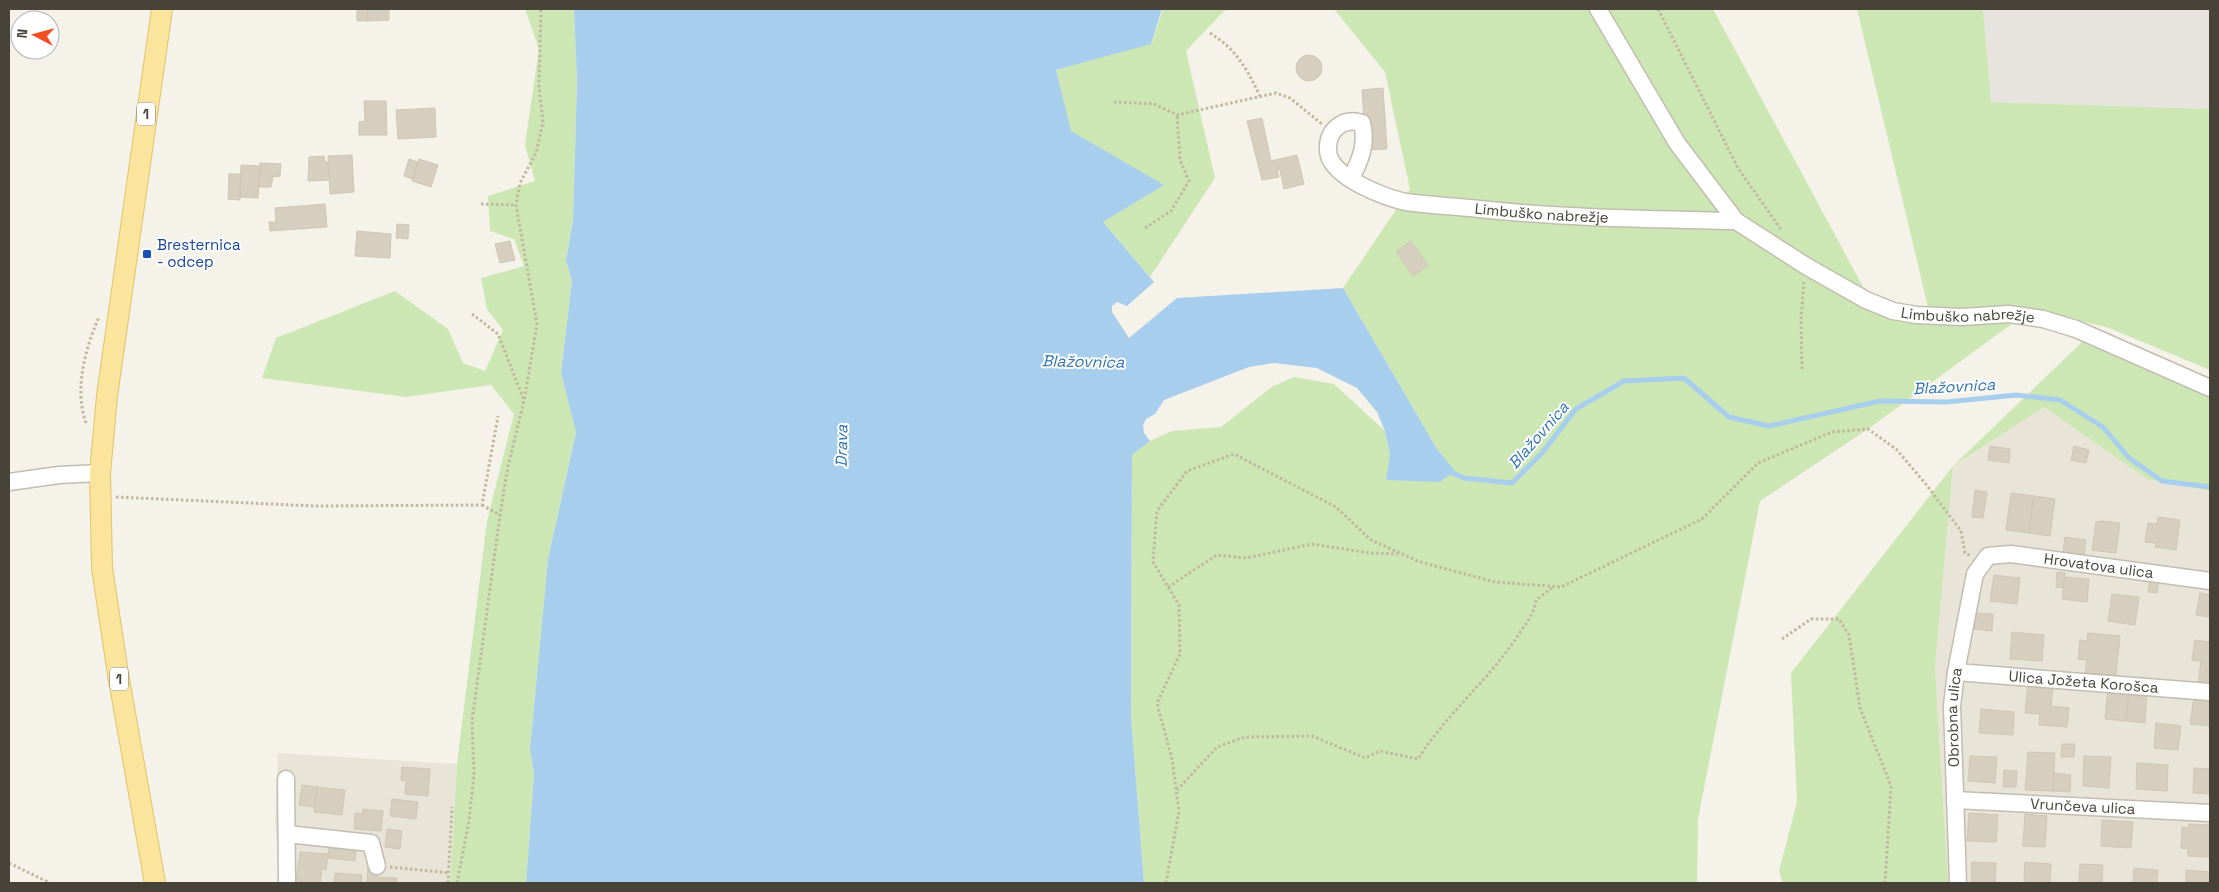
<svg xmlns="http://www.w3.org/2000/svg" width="2219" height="892" font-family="'Space Grotesk',sans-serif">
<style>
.residential{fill:#e8e4d8}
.industrial{fill:#e7e3de}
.green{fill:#cde7b4}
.water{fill:#a8ceee}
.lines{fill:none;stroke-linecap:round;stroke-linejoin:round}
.stream{stroke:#a8ceee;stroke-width:5}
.building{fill:#d6cebf;stroke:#d0c6b2}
.minor-casing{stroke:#c2bdaf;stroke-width:19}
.major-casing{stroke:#e0c46b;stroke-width:22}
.path{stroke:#c1b79e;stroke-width:3;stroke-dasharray:2.5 2.5;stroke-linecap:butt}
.minor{stroke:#fff;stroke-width:16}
.major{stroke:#fbe59c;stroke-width:20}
.transit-dot{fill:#1a4fb4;stroke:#fff;stroke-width:2}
.labels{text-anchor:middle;stroke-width:4;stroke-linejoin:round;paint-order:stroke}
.shield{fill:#fff;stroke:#7f7b74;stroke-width:1}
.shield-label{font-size:14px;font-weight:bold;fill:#484338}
.street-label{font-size:15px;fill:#484338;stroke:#fff}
.transit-label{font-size:15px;fill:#164399;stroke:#fff;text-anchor:start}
.water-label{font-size:16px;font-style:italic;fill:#3375b1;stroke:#fff}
</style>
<rect width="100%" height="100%" fill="#f4f2e9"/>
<!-- residential -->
<path class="residential" d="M2044 407 2147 479 2210 491V883H1948L1935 667 1953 466Z
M278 753 457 764 450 883H281L275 821Z"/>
<!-- industrial -->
<path class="industrial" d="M1983 9H2210V109L1991 102Z"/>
<!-- green -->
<path class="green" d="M525 9H574L577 81 573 220 566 260 572 281 561 373 576 431 548 559 530 749 534 774 526 883H450L457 764 487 521 514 414 491 385 406 397 262 378 276 338 395 291 448 329 463 363 485 371 503 330 487 309 481 278 524 266 514 239 490 231 488 196 535 181 525 145 539 49Z
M1163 9H1237L1224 11 1186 51 1215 178 1150 277 1103 222 1163 185 1070 131 1056 70 1152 42Z
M1334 9H1713L1868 296 1871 306 2013 323 1868 429 1760 501 1698 819 1697 883H1144L1131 716 1132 455 1150 441 1172 431 1221 427 1273 386 1294 377 1334 384 1385 431 1390 455 1454 471 1437 449 1343 288 1410 189 1385 72Z
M1857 9H1983L1991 102 2210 109V370L2109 328 2053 314 1929 311Z
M2082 342 2210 398V491L2147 479 2044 407 1953 466 1935 667 1948 883H1783L1779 871 1797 802 1791 673 1953 466Z"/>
<!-- water -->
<path class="water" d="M574 9H1162L1151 44 1056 70 1071 131 1164 185 1103 222 1154 282 1127 306 1117 302 1112 306V312L1129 338 1177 298 1343 288 1437 449 1455 471 1440 482 1386 480 1390 455 1385 431 1377 412 1357 388 1317 368 1274 363 1249 367 1164 400 1155 414 1146 419 1143 425 1144 433 1150 441 1132 455 1131 716 1144 883H526L534 774 530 749 548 559 576 432 561 373 572 281 566 260 573 220 577 81Z"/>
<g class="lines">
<!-- stream -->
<path class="stream" d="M1448 471 1464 478 1512 483 1542 453 1576 409 1624 381 1684 378 1729 417 1769 426 1880 401 1947 402 2016 395 2060 400 2103 427 2129 458 2162 481 2210 487"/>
</g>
<!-- building -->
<path class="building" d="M357 9H367V21H357Z
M367 9H389V20L367 21Z
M1296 68a13 13 0 1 1 26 0a13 13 0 1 1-26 0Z
M1383 88 1387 149 1366 150 1362 90Z
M364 101H386L387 135H359V122L365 121Z
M435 108 436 137 398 139 396 110Z
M1262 118 1271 161 1297 155 1304 184 1284 189 1280 170H1277L1279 177 1262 180 1247 121Z
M352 155 354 192 330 194 328 156Z
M324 156 325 162H328L329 180 308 181 309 157Z
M409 159 418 162 413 179 404 176Z
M419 159 438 165 431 187 412 181Z
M260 163 281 164 280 176 273 177 271 187H259Z
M241 165 260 166 258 198 240 197Z
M229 174H241L240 200 228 199Z
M325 204 327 227 270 231 269 222H276L275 208Z
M397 224 409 225 408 239 396 238Z
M357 231 391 234 390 258 355 256Z
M510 241 515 260 500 263 495 244Z
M1411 241 1428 266 1413 276 1396 252Z
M1990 446 2010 449 2009 463 1988 460Z
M2074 446 2089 450 2086 463 2071 460Z
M1975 490 1987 492 1983 518 1972 517Z
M2011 493 2034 496 2029 533 2006 530Z
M2034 496 2055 499 2050 536 2029 533Z
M2158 517 2180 520 2176 550 2155 547 2156 543 2145 542 2148 523 2157 524Z
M2103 521 2120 523 2116 553 2092 550 2096 522Z
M2065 537 2086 540 2084 555 2063 552Z
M2057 572 2065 573 2063 588 2056 587Z
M1994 575 2020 578 2017 604 1990 601Z
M2065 577 2089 579 2087 602 2062 599Z
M2150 578 2159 579 2157 593 2148 592Z
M2200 593 2210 595V617L2196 615Z
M2112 594 2139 597 2135 625 2108 621Z
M1975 613 1993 614 1992 631 1974 629Z
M2012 632 2044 635 2042 661 2010 659Z
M2088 633 2120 636 2116 675 2085 673 2087 660 2078 659 2080 640 2087 641Z
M2195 640 2210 642V685L2198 684 2201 661 2192 660Z
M2028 683 2053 686 2051 706 2069 708 2067 727 2039 725 2040 714 2025 713Z
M2108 688 2129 690 2126 721 2105 719Z
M2129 690 2147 692 2145 723 2126 721Z
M2194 697 2210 698V726L2190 724Z
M1981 709 2014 712 2013 735 1979 733Z
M2156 723 2181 726 2178 750 2154 748Z
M2062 744H2075L2074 757H2061Z
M2028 752 2055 753 2053 791 2025 790Z
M1970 756 1997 757 1995 783 1968 781Z
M2084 756 2111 757 2109 788 2083 786Z
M2137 763 2168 765 2167 791 2136 789Z
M402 767 430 769 428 796 405 794 406 781 401 780Z
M2194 768 2210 769V794L2193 793Z
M2004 770 2017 771 2016 787H2003Z
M2054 773 2071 775 2070 792 2053 791Z
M302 785 317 787 314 807 299 805Z
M317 787 345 790 342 815 314 812Z
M392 799 418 802 416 819 390 816Z
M363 809 383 811 381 831 354 829 355 813 362 814Z
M1969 813 1998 815 1996 842 1967 841Z
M2025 814 2047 816 2045 847 2023 846Z
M2102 820 2133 822 2131 848 2101 846Z
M2189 824 2210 825V857L2188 856V849L2181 848 2182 827 2189 828Z
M387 829 402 831 400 849 385 847Z
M329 847 356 850 355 861 328 858Z
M300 852 328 854 326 870 322 869 320 883H296Z
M1972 862 1996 863 1995 883H1971Z
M2025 862 2051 864 2050 883H2024Z
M2080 864 2103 865 2102 883H2079Z
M368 867H377L376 877 397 878 396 883H367Z
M2134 868 2158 870 2157 883H2133Z
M2186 870 2210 872V883H2186Z
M335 873 362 875 361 883H334Z"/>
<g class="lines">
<defs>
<g id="minor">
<path id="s1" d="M1598 9 1677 143 1736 221 1806 266 1866 300 1893 311 1917 315 1962 317 2009 314 2043 319 2076 329 2210 388"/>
<path id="s2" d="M1351 178C1361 159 1367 144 1362 123 1343 117 1327 130 1328 150 1328 176 1385 198 1406 202 1427 205 1449 206 1470 208 1559 218 1648 219 1736 221"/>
<path d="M9 482 59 475 100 473"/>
<path id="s3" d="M1956 672 2210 692"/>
<path d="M286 779 287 883"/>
<path id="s4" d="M1955 800 2210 813"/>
<path d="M287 834 371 843 377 866"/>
<path id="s5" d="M1958 883 1952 706 1956 672 1975 574 1988 556 2011 554 2210 581"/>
</g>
<path id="major" d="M155 883 118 674 102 568 100 473 107 396 162 9"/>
</defs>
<!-- minor casing -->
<use href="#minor" class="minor-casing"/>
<!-- major casing -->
<use href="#major" class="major-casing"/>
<!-- path -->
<path class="path" d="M1658 9 1738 168 1782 231
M1210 33C1236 49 1247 69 1260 96
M1114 102 1154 104 1177 115 1276 93 1290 98 1322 124
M481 204 516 205
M1145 228 1171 211 1189 181 1180 160 1177 115
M472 314 498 334 524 400
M1802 369 1801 319 1804 282
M86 423C74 389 85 349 99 317
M116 497 315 506 482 505 498 416
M482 505 500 515
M1168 587 1217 555 1246 558 1312 544 1370 553 1398 554
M1782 639 1811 619H1839L1849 635 1860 708 1891 786 1885 883
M1177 790 1217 747 1245 737 1312 736 1365 758 1380 751 1418 759C1447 713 1490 679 1519 634 1527 622 1534 614 1536 600L1553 587
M9 863 50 883
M390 867 449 873
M448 883 452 807
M457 883 469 821 474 774 472 721 500 515 508 466 524 401 537 324 516 205 520 183 536 153 543 122 539 87 541 9
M1166 883 1179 811 1172 759 1157 703 1180 654 1179 605 1153 562 1157 511 1187 471 1234 454 1336 507 1371 540 1420 562 1495 582 1561 587 1702 519 1758 463 1832 432 1868 429 1896 449 1925 483 1961 531 1965 553 1971 556"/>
<!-- minor -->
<use href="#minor" class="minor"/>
<!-- major -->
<use href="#major" class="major"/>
</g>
<!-- markers -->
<rect class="transit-dot" x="142" y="249" width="10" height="10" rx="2.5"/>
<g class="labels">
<!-- shield labels -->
<g class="shield">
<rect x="137" y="102.5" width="18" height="23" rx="4"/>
<rect x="110" y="667.5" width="18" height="23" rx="4"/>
</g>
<g class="shield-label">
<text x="146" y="119">1</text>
<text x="119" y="684">1</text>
</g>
<!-- street labels -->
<g class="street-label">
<text dy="5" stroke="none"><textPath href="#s2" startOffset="344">Limbuško nabrežje</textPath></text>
<text dy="5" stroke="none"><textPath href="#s1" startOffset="510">Limbuško nabrežje</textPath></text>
<text dy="5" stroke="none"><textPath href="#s5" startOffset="445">Hrovatova ulica</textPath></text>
<text dy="5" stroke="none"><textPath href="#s3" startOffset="128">Ulica Jožeta Korošca</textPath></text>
<text dy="5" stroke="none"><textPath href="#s5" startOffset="166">Obrobna ulica</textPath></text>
<text dy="5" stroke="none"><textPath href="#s4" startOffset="128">Vrunčeva ulica</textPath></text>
</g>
<!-- transit labels -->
<g class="transit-label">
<text x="157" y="250">Bresternica<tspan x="157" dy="17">- odcep</tspan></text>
</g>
<!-- water labels -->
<g class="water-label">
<text transform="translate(1083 361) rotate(1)" y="6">Blažovnica</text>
<text transform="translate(1954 386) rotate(-3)" y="6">Blažovnica</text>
<text transform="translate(1538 435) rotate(-49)" y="6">Blažovnica</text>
<text transform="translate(841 446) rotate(-89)" y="6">Drava</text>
</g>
</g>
<!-- border -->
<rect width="2219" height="892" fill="none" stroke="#484338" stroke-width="20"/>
<!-- north arrow -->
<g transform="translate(35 35) rotate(276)"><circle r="24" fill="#ffffff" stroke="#b6b4af"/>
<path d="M0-4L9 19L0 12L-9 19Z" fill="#f34e22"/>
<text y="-8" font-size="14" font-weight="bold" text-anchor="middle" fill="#484338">N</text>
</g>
</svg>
